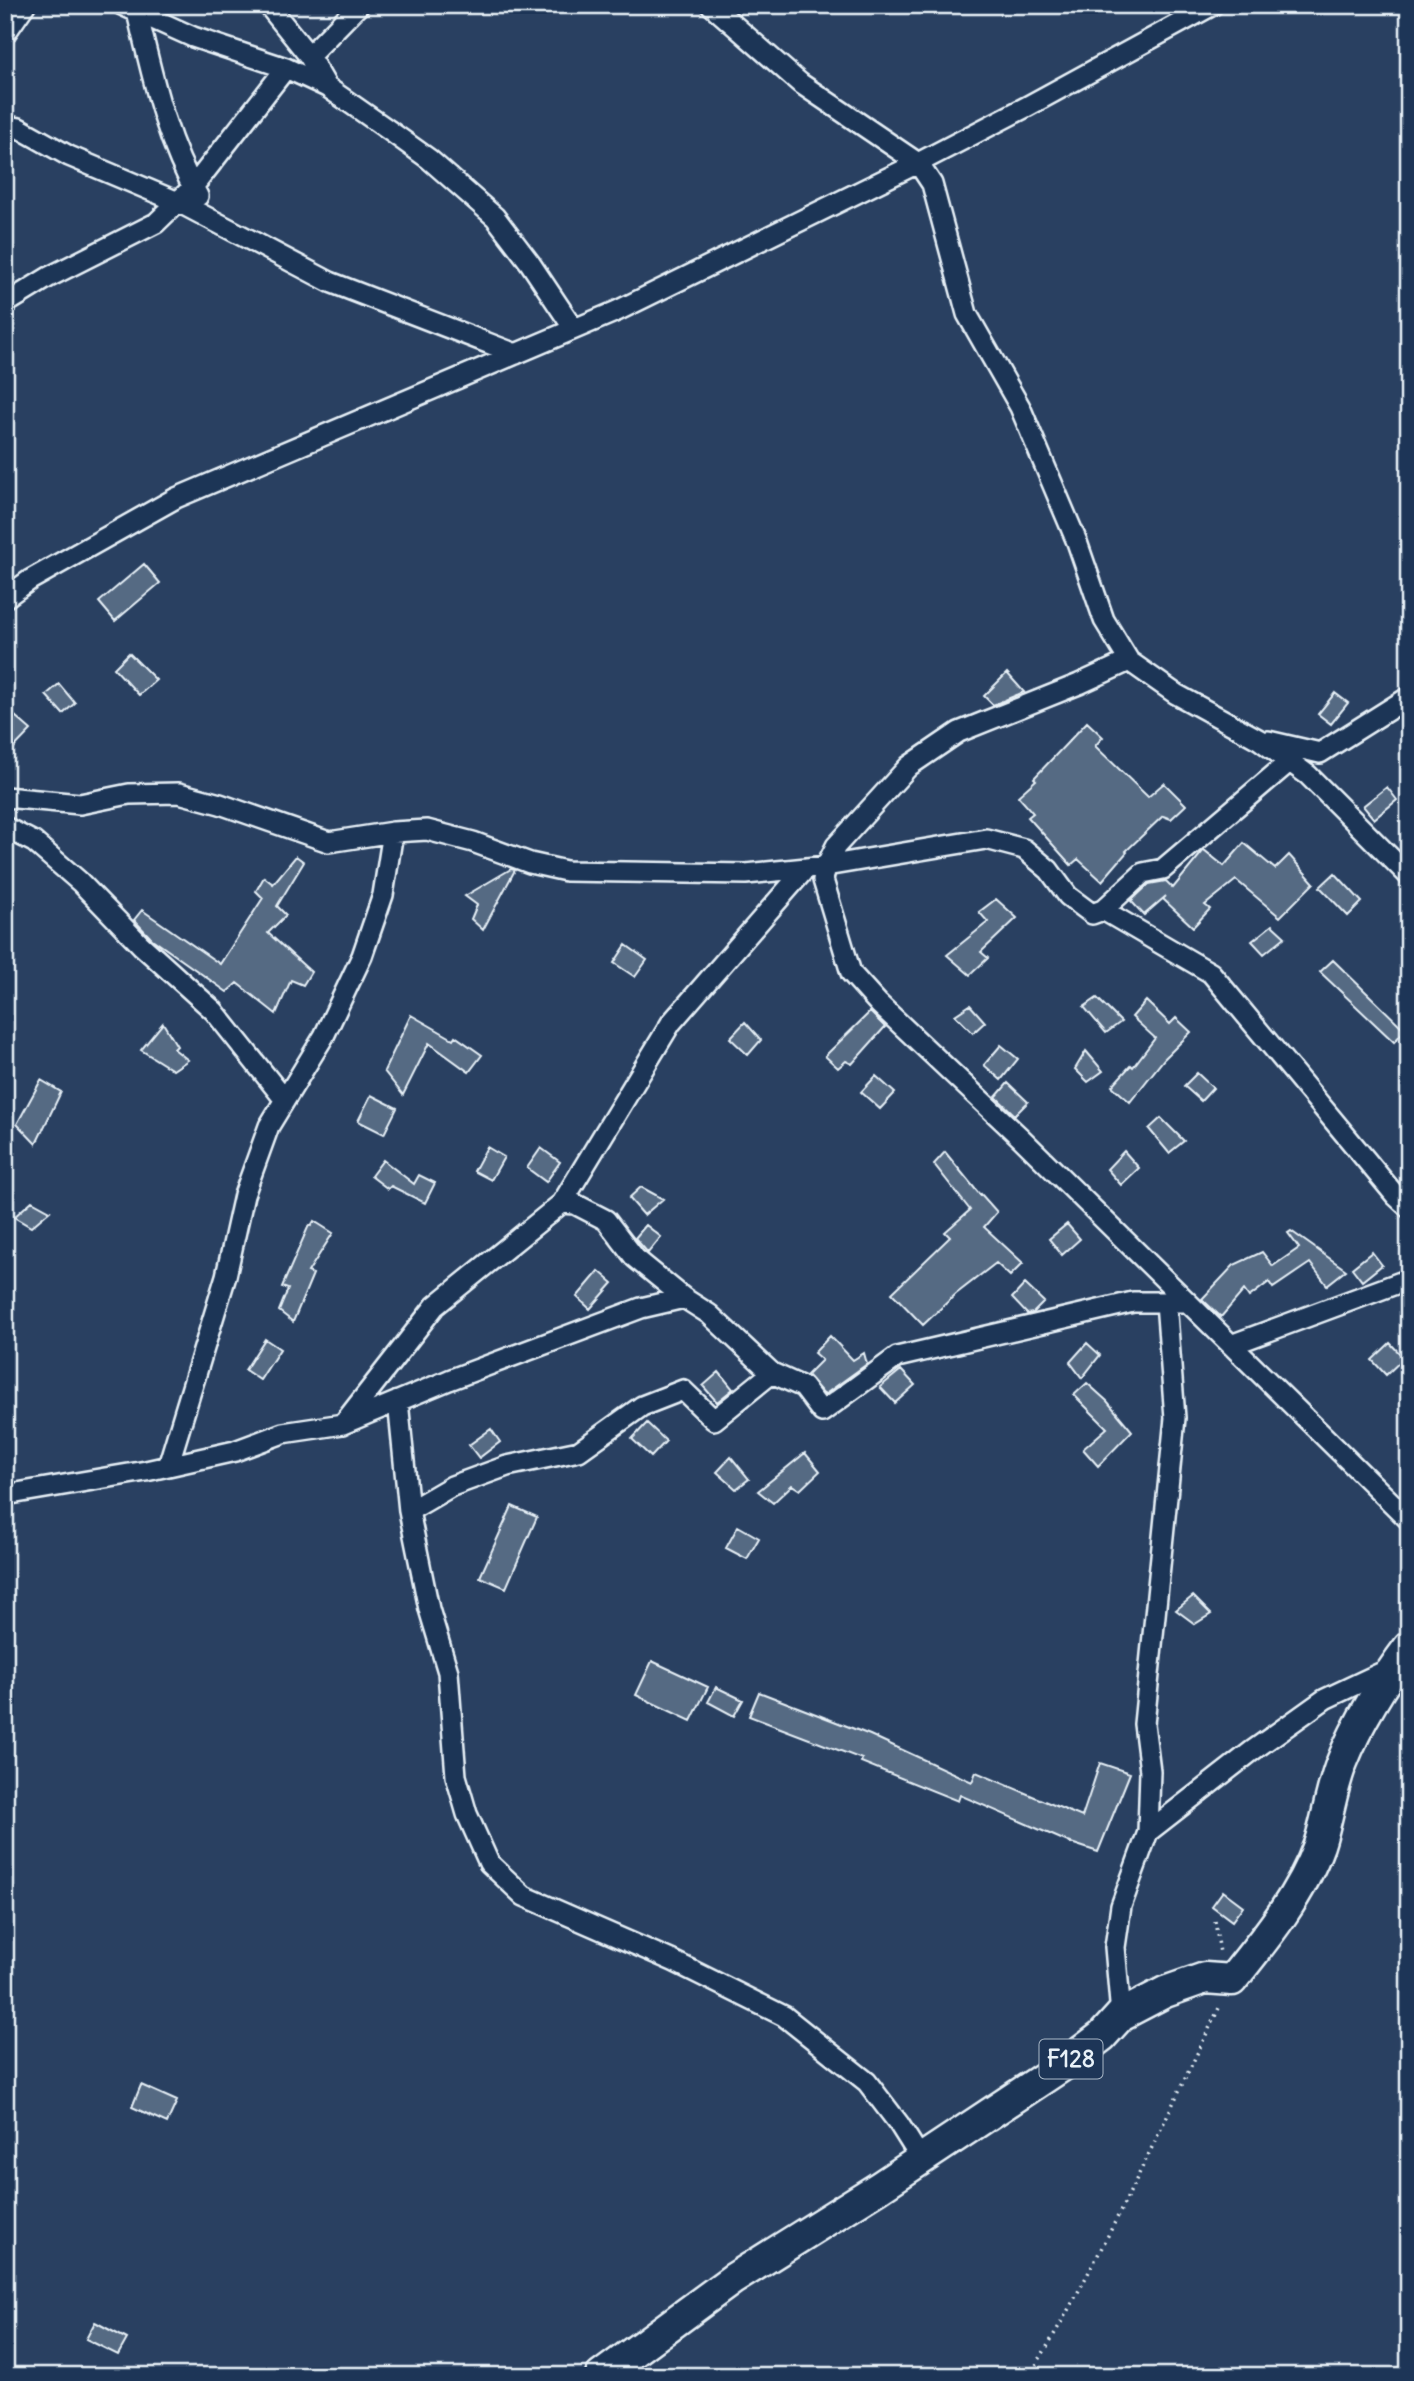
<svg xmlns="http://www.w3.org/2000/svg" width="1414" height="2381" font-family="Delius,sans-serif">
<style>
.building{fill:#556a83;stroke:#e8f1f8;stroke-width:2}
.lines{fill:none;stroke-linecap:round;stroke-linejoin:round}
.street-casing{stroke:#e8f1f8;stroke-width:24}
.primary-casing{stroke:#e8f1f8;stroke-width:35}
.path{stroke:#e8f1f8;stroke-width:3.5;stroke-dasharray:2 5;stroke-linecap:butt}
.street{stroke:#1d3557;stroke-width:19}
.primary{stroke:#1d3557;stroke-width:30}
.labels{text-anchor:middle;stroke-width:5;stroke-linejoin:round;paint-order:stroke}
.shield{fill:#1d3557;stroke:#abb9c8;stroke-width:2}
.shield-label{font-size:23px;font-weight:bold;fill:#e8f1f8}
</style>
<rect width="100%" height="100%" fill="#294061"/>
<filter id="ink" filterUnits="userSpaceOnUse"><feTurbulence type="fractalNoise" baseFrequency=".0143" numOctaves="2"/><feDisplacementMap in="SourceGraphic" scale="14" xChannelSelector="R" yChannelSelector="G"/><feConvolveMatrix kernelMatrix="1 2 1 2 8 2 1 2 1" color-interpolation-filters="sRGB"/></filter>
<g filter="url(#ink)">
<!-- building -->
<path class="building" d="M144 564 160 583 115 621 99 602Z
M129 653 156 680 139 695 114 668Z
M1007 673 1024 692 993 705 984 696Z
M59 684 75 703 63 714 46 695Z
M1335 693 1348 703 1331 724 1318 714Z
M15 716 31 730 5 757V726Z
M1087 722 1103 737 1095 746 1148 797 1164 783 1186 805 1171 819 1163 816 1126 851 1127 852 1102 881 1078 859 1071 865 1028 817 1033 813 1018 796 1036 780 1034 778Z
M1387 787 1397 800 1374 819 1363 806Z
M1244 843 1275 869 1289 855 1314 883 1280 917 1236 880 1205 905 1210 909 1193 927 1163 899 1166 896 1144 915 1131 901 1149 884 1166 881 1173 888 1204 850 1224 866Z
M296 856 304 862 277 906 286 915 268 933 311 972 303 985 291 980 276 1014 237 983 227 992 152 939 134 920 142 910 220 964 263 898 256 891 264 877 273 884Z
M511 869 515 870 483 930 471 919 477 905 465 896Z
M1335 873 1362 902 1348 916 1320 887Z
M996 899 1017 918 981 952 988 958 970 975 947 955 988 922 979 912Z
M1272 925 1285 937 1264 954 1252 941Z
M626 945 647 960 635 977 614 963Z
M1333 960 1405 1030 1394 1042 1320 972Z
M1097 998 1121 1022 1106 1033 1084 1007Z
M1146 1001 1170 1024 1176 1018 1191 1032 1164 1059 1130 1102 1112 1086 1131 1065 1133 1067 1155 1038 1132 1017Z
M970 1005 985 1022 973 1033 955 1015Z
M870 1012 885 1027 852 1064 846 1061 838 1068 825 1056Z
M411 1015 453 1039 455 1036 482 1055 469 1072 429 1043 403 1095 384 1071Z
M745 1022 761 1040 748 1055 730 1038Z
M163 1023 177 1046 174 1049 188 1060 173 1070 141 1050Z
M1001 1045 1018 1059 1001 1080 984 1065Z
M1086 1051 1103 1071 1088 1082 1075 1069Z
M1197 1073 1213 1088 1201 1101 1184 1086Z
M876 1076 895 1093 880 1109 861 1092Z
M41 1080 61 1092 36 1144 17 1124Z
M1008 1083 1028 1102 1015 1115 996 1097Z
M371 1095 397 1108 384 1134 358 1121Z
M1161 1118 1184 1141 1169 1153 1149 1129Z
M487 1147 504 1157 491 1180 474 1171Z
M541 1148 560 1162 546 1182 527 1168Z
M1124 1151 1139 1168 1121 1185 1107 1169Z
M945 1152 980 1195 981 1194 997 1212 984 1227 1023 1263 1010 1276 996 1263 956 1294 923 1325 892 1293 950 1237 945 1232 970 1210 934 1164Z
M383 1160 414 1184 419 1175 435 1183 425 1203 391 1186 388 1189 371 1176Z
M641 1187 663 1199 644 1215 629 1198Z
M32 1201 50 1211 31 1227 14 1217Z
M314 1221 333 1233 308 1272 313 1274 293 1322 279 1311 288 1289 282 1287 309 1225 311 1226Z
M1067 1224 1080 1239 1062 1255 1049 1239Z
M646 1225 661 1237 648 1253 635 1238Z
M1291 1231 1346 1270 1327 1285 1310 1263 1273 1288 1269 1282 1249 1297 1244 1290 1221 1317 1204 1301 1202 1299 1234 1265 1262 1252 1273 1266 1299 1248 1288 1233Z
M1372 1252 1382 1265 1362 1281 1352 1268Z
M599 1271 613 1283 590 1309 577 1297Z
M1025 1284 1044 1302 1033 1313 1027 1314 1012 1298Z
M830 1336 853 1360 864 1353 867 1364 824 1395 807 1375 822 1360 814 1353Z
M265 1339 280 1349 260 1380 245 1370Z
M1087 1343 1100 1355 1082 1378 1070 1362Z
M1390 1343 1404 1358 1386 1375 1372 1360Z
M901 1370 915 1385 895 1403 880 1387Z
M719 1372 733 1389 717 1402 703 1386Z
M1087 1383 1107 1401 1132 1431 1098 1466 1083 1449 1107 1428 1074 1395Z
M647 1423 666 1441 651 1457 632 1439Z
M491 1429 500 1442 479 1458 469 1445Z
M805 1453 820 1471 800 1490 792 1485 773 1503 758 1491Z
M731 1457 749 1479 736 1489 717 1472Z
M512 1506 537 1517 506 1588 480 1577Z
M738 1526 759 1538 747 1559 726 1548Z
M1193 1596 1211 1614 1195 1624 1176 1610Z
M652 1661 708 1687 691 1721 636 1695Z
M716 1687 743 1700 734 1716 708 1702Z
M759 1692 870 1735 972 1782 976 1772 1082 1817 1100 1763 1130 1773 1098 1852 1068 1842 960 1795 958 1801 861 1762 862 1759 749 1716Z
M1223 1891 1243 1906 1232 1921 1212 1906Z
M141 2085 177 2101 167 2123 132 2107Z
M95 2322 127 2339 118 2355 86 2339Z"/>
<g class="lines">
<defs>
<path id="street" d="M122 5 193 37 286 68 327 87 390 131 429 159 495 217 530 263 574 329
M268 5 309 56 327 87
M711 5 800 83 918 163 932 184 967 314 1020 407 1077 542 1104 620 1129 661 1176 694 1260 740 1308 775 1409 876
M137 12C152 74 165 140 198 196
M5 34 25 5
M309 56 359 5
M5 126 19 128 69 156 178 202 330 282 516 354
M5 304 49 277 156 223 193 187 286 68
M5 598 30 580 176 498 617 311 918 163 1028 106 1213 5
M1129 661 1079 684 959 732 909 766 836 846 826 866 823 880 851 973 879 1004 1021 1138 1409 1520
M1268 741 1320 753 1409 697
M5 797 80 804 129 794 179 793 220 804 329 842 393 832 427 830 473 842 530 863 566 871 746 874 826 866 986 839 1024 849 1049 870 1068 896 1092 914 1103 910 1211 973 1396 1196 1409 1208
M5 827 34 842 80 882 141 945 214 1011 285 1100
M1103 910 1143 873 1163 869 1289 762
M562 1203 575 1204 606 1220 635 1258 684 1298 709 1314 772 1373 803 1387 822 1412 897 1357 1133 1302H1187
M1231 1345 1409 1279
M398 1401 409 1511 429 1609 448 1672 456 1776 467 1814 489 1863 524 1896 673 1961 784 2016 867 2082 899 2124 921 2159
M343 1424 435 1306 562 1203 671 1023 806 868
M168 1466 226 1276 244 1195 269 1126 324 1036 362 956 383 895 393 832
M5 1495 146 1471 235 1451 283 1433 343 1424 449 1380 641 1308 684 1298
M409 1511 452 1486 507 1466 579 1451 642 1406 683 1390 714 1420 772 1373
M1148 1832 1252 1751 1325 1699 1393 1667
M1121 2015 1115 1947 1121 1906 1148 1832 1150 1771 1144 1724 1175 1418 1166 1302"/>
<path id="primary" d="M601 2376 733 2279 878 2188 1065 2064 1102 2036 1121 2015 1165 1992 1205 1978 1232 1980C1265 1939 1301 1895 1319 1845 1328 1818 1331 1789 1342 1762 1357 1724 1384 1680 1409 1647"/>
</defs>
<!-- street casing -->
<use href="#street" class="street-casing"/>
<!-- primary casing -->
<use href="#primary" class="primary-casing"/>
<!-- path -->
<path class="path" d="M1215 1921 1220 1953
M1036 2365C1106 2250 1162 2125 1221 2004"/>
<!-- street -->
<use href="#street" class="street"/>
<!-- primary -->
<use href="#primary" class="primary"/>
</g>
</g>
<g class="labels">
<!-- shield labels -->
<rect class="shield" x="1039.5" y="2039.5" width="63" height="39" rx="5"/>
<g class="shield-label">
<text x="1071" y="2067">F128</text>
</g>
</g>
<!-- margin -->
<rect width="1414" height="2381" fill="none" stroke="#1d3557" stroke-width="28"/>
<rect x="14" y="14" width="1386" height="2353" fill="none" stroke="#e8f1f8" stroke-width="2.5" filter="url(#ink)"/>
</svg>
